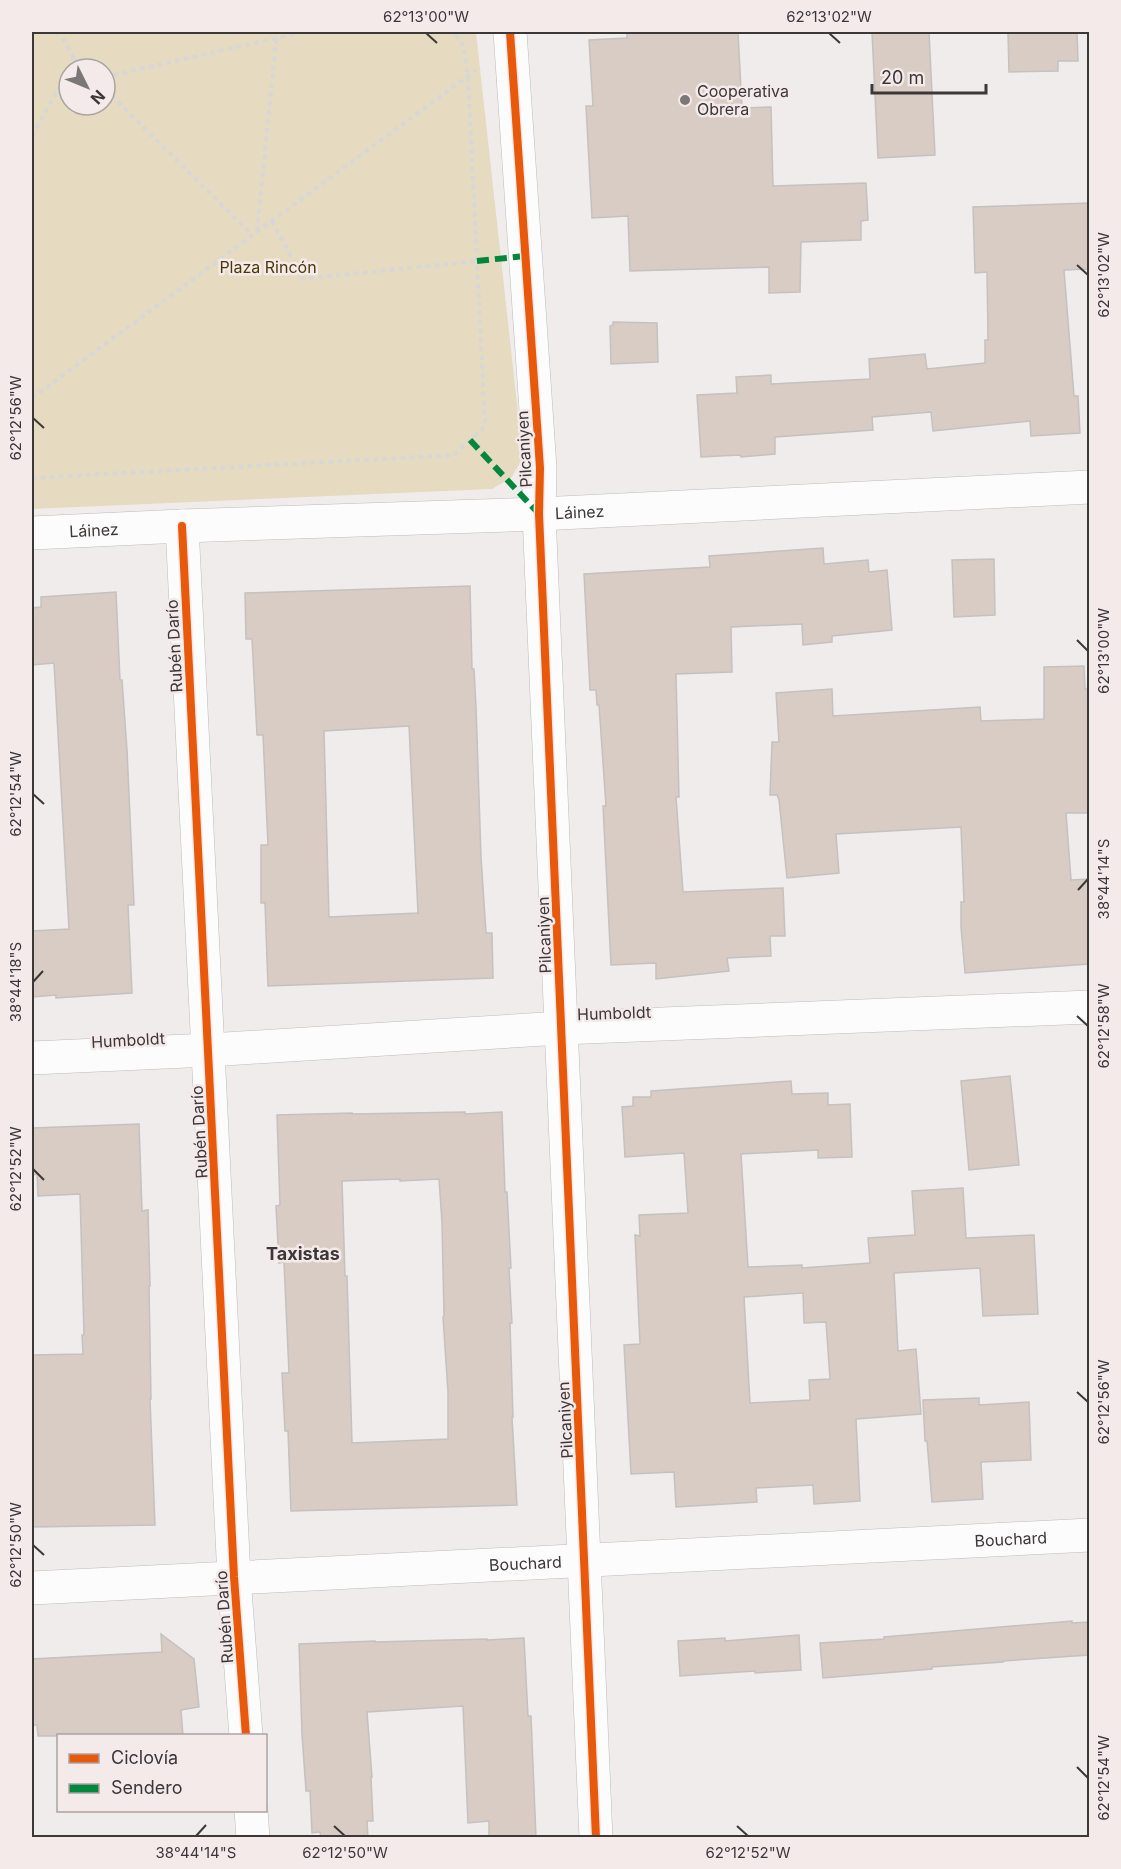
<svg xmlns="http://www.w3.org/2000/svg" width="1121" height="1869" font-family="Inter,sans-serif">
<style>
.green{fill:#e6dac0;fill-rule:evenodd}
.building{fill:#d8ccc4;stroke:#c4c1c0;stroke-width:1.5;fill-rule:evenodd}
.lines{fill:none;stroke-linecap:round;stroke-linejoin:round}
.street-casing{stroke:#bebaba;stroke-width:34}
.path{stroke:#d8d7d7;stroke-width:4;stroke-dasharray:4.5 4.5;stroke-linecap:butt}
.street{stroke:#fdfcfc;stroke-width:33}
.quiet{stroke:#00873e;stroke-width:6;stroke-dasharray:12 6;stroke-linecap:butt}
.cycleway-casing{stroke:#f4eae9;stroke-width:11}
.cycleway{stroke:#e8590c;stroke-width:8}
.ticks{fill:none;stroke:#3c3838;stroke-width:2}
.poi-dot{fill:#7b7777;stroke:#f4eae9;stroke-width:2}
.labels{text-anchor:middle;stroke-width:5;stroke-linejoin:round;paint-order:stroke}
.poi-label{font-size:16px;fill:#3c3838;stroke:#f4eae9;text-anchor:start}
.park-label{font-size:16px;fill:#4a3907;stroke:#f4eae9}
.street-label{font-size:16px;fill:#3c3838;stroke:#f4eae9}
.neighbourhood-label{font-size:18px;font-weight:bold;fill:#3c3838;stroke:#f4eae9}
.neatline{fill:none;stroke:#3c3838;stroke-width:2}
.ticks-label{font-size:15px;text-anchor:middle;fill:#3c3838}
</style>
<rect width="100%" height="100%" fill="#f1ecec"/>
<!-- green -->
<path class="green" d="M32 32H476L523 458 511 478 492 489 32 509ZM69 69H105V105H69Z"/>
<!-- building -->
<path class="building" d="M627 32H738L742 108 771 107 773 186 866 183 868 220 861 221V240L801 242 800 292 769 293V267L630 271 628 216 592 218 586 106H593L589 40 627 38Z
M872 32H929L935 155 878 158Z
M1008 32H1077L1078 61H1058V71L1009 72Z
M1089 203V269L1064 270 1074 396H1078L1080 433 1031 436 1030 421 933 431 931 412 872 417 873 430 775 437V454L741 457 740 455 701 457 697 395 737 393 736 377 771 375V384L870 379 869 359 925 354 927 369 985 363V340H988L987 272 975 273 973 207Z
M613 322 657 323 658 362 611 364 610 326 613 325Z
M823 548 824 564 868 560 869 572 887 570 892 630 832 636V642L803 645 802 624 731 627 732 672 676 674 679 797H676L683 892 783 888 785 936H770L771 956 727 958 729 971 656 979V963L611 965 603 806H606L599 705H597L596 690H590L584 574 710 567 709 556Z
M994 559 995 615 954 617 952 560Z
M470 586 472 669H474L476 707 481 857 486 933H492L493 978 268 986 265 903H261V845H268L263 735H257L252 639H246L245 593ZM409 726 418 913 329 917 324 731Z
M116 592 120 680H122L127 750 134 905H128L132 993 56 998V995L32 997V931L69 929 54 663 32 665V608L41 607V597Z
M1084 666 1085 689H1089V813H1066L1071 880 1089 879V964L965 973 961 927V902H964L961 827 836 834 839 873 787 878 779 800 777 795H770L772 742H779L776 693 832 689 833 716 980 707 981 721 1044 719V667Z
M1010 1076 1019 1165 969 1170 961 1081Z
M791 1081 792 1094 828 1093V1105L850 1104 852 1157 818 1158V1150L741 1154 748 1267 802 1265V1268L870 1263 868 1238 915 1235 912 1191 963 1188 966 1238 1034 1235 1038 1314 983 1316 980 1268 894 1273 898 1351 916 1349 921 1414 856 1419 860 1501 814 1504 813 1485 756 1488 757 1502 676 1507 674 1472 631 1474 624 1345 640 1344 635 1235 640 1236 639 1215 688 1213 684 1153 625 1157 622 1107 633 1106V1097H651V1091ZM803 1293 804 1323 826 1322 830 1379 809 1380 810 1400 750 1403 744 1297Z
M465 1112V1114L502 1112 505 1192H507L511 1268H509L512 1323H510L513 1417H512L517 1505 291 1511 288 1431H285L282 1373H289L284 1262 279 1263 276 1206 280 1205 277 1115 352 1113V1114ZM400 1179V1181L439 1179 442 1223 444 1316 443 1317 448 1392V1439L352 1443 347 1276H345L342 1181Z
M139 1124 142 1211 148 1210 150 1286H149L151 1399H150L155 1525 32 1527V1355L83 1354 82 1335H84L80 1194 38 1196 37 1174 32 1175V1128Z
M979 1398V1405L1029 1402 1031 1460 981 1462 983 1499 932 1502 927 1441H925L923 1400Z
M1072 1621V1623L1089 1622V1655L1003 1661V1662L932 1667V1669L823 1678 820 1643 884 1639V1637Z
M161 1634 194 1659 199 1707 181 1710 183 1736H38L37 1725H32V1659L162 1652Z
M799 1635 801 1670 755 1673V1671L680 1676 678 1641 725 1638V1641Z
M524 1638 528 1716H531L536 1838H489V1821L468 1823 463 1706 367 1712 372 1777H371L373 1821H367L368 1838H321L320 1832 312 1833 310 1791H306L302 1734 299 1644 375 1641V1642L487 1639V1640Z"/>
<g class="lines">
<defs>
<g id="street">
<path d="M510 32 540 468 539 514 596 1838"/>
<path d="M182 526 234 1577 246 1736"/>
<path id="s1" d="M32 533 182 526 539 514 1090 487"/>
<path d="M32 1058 209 1050 561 1028 1090 1007"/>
<path id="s2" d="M32 1588 1090 1535"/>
<path d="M251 1810 253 1838"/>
</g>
</defs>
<!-- street casing -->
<use href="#street" class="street-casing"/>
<!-- path -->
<path class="path" d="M56 32 64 40 75 60
M70 69 75 60 84 69
M105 77 303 32
M105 89 252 235
M32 136 69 70
M272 221 303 279 477 261
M257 231 277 32
M32 398 476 70
M32 478 454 455 485 426 468 76 463 45 454 32"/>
<!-- street -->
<use href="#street" class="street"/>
<!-- quiet -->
<path class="quiet" d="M477 261 525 256
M470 440 539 514"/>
<defs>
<path id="cycleway" d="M510 32 540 468 539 514 596 1838
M182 526 234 1577 246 1736"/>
</defs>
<!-- cycleway casing -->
<use href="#cycleway" class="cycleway-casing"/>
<!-- cycleway -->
<use href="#cycleway" class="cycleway"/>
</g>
<!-- ticks -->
<path class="ticks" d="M426 33 437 43M829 33 840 43M1077 265 1088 275M33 418 44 428M1077 640 1088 651M33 794 44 804M1078 890 1088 879M33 982 43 971M1077 1016 1088 1026M33 1169 44 1180M1077 1392 1088 1402M33 1545 44 1555M1077 1767 1088 1778M334 1826 345 1836M737 1826 748 1836M196 1836 206 1825"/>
<!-- markers -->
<circle class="poi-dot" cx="685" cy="100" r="6"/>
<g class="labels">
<!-- poi labels -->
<g class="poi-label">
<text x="697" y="97">Cooperativa<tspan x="697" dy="18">Obrera</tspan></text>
</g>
<!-- park labels -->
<g class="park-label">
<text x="268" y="273">Plaza Rincón</text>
</g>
<!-- street labels -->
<g class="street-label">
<text transform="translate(524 449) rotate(-93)" y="6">Pilcaniyen</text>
<text dy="6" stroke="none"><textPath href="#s1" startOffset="548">Láinez</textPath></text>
<text dy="6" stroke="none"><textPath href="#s1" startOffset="62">Láinez</textPath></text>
<text transform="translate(174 646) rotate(-93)" y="6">Rubén Darío</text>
<text transform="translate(544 935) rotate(-92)" y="6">Pilcaniyen</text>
<text transform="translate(614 1013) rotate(-2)" y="6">Humboldt</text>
<text transform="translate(128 1040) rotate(-3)" y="6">Humboldt</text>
<text transform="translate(199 1132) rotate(-93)" y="6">Rubén Darío</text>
<text transform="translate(565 1420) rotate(-93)" y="6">Pilcaniyen</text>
<text dy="6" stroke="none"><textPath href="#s2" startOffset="980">Bouchard</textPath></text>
<text dy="6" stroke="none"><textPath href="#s2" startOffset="494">Bouchard</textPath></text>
<text transform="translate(224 1617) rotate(-94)" y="6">Rubén Darío</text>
</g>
<!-- neighbourhood labels -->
<g class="neighbourhood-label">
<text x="303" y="1260">Taxistas</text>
</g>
</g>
<!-- border -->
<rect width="1121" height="1869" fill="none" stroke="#f4eae9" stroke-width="66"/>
<!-- legend -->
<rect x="57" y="1734" width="210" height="78" fill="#f4eae9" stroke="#aaa3a2" stroke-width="1.5"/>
<rect x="69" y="1754" width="30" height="9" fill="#e8590c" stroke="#aaa3a2" stroke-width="1.5"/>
<text x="111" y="1764" font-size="18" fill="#3c3838">Ciclovía</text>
<rect x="69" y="1784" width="30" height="9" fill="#00873e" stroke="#aaa3a2" stroke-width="1.5"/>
<text x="111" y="1794" font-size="18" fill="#3c3838">Sendero</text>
<!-- north arrow -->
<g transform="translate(87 87) rotate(133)"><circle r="28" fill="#f4eae9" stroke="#aaa3a2" stroke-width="1.5"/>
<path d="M0-4.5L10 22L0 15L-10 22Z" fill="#7b7777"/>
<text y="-9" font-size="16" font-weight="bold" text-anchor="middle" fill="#3c3838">N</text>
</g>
<!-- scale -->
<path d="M872 84v9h114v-9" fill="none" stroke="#3c3838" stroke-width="3"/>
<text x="881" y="84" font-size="18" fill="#3c3838" stroke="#f4eae9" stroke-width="4.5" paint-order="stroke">20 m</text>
<rect x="33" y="33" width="1055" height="1803" class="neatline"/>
<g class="ticks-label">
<text x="426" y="22">62°13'00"W</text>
<text x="829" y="22">62°13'02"W</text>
<text transform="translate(1104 275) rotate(-90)" y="5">62°13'02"W</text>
<text transform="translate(16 418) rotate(-90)" y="5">62°12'56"W</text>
<text transform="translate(1104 651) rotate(-90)" y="5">62°13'00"W</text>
<text transform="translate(16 794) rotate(-90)" y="5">62°12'54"W</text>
<text transform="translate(1104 879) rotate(-90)" y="5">38°44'14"S</text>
<text transform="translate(16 982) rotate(-90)" y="5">38°44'18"S</text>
<text transform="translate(1104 1026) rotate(-90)" y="5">62°12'58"W</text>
<text transform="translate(16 1169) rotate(-90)" y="5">62°12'52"W</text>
<text transform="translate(1104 1402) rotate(-90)" y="5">62°12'56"W</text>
<text transform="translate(16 1545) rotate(-90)" y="5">62°12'50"W</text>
<text transform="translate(1104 1778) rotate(-90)" y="5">62°12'54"W</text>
<text x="196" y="1858">38°44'14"S</text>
<text x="345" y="1858">62°12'50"W</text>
<text x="748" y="1858">62°12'52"W</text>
</g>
</svg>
